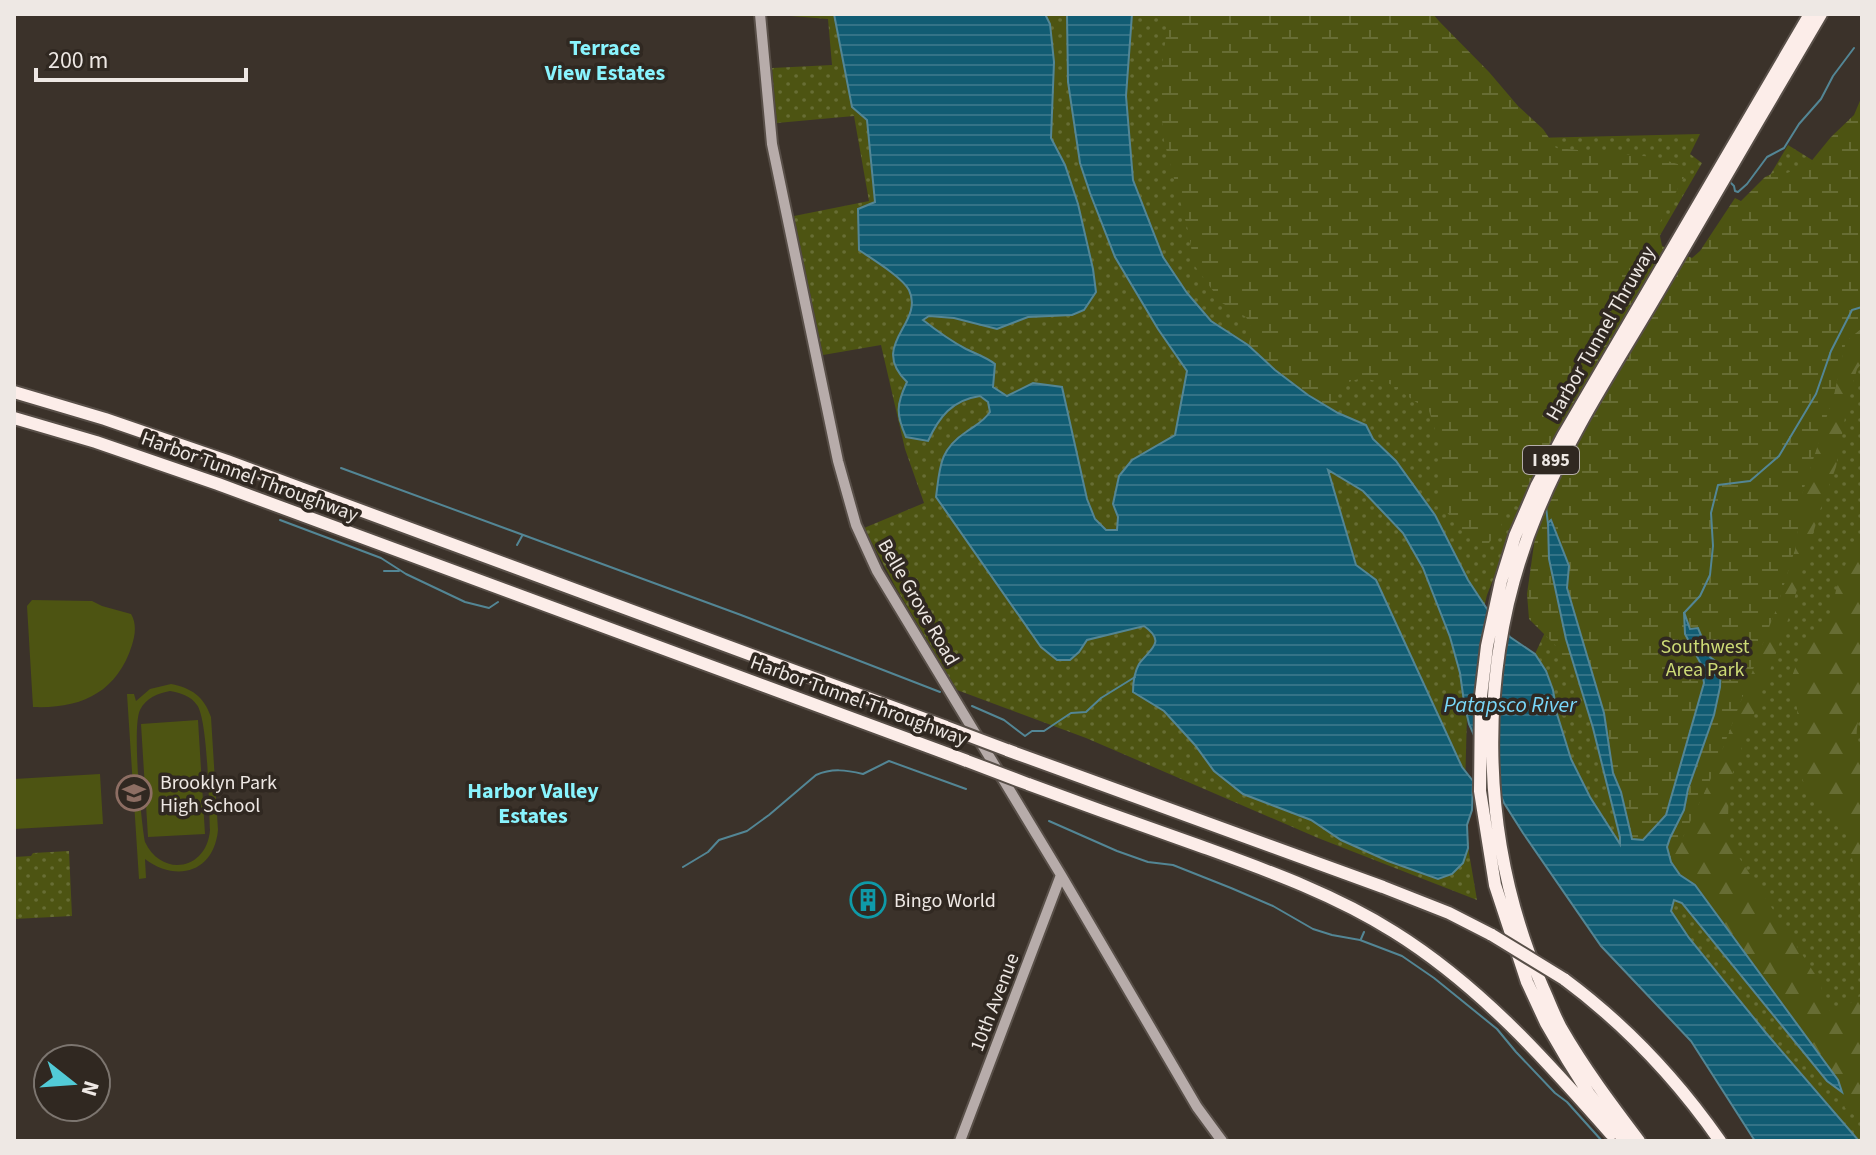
<svg xmlns="http://www.w3.org/2000/svg" width="1876" height="1155" font-family="'Source Sans 3',sans-serif">
<style>
.green{fill:url(#green-dots)}
.forest{fill:url(#forest-firs)}
.wetland{fill:url(#wetland-marsh)}
.pitch{fill:#4d5412;fill-rule:evenodd}
.water{fill:url(#water-rules);stroke:#538695;stroke-width:2}
.lines{fill:none;stroke-linecap:round;stroke-linejoin:round}
.stream{stroke:#538695;stroke-width:2}
.secondary-casing{stroke:#584f48;stroke-width:14}
.highway-casing{stroke:#584f48;stroke-width:16}
.secondary{stroke:#b7acaa;stroke-width:10}
.highway{stroke:#fcede9;stroke-width:12}
.highway-bridge-casing{stroke:#584f48;stroke-width:16;stroke-linecap:butt}
.highway-bridge{stroke:#fcede9;stroke-width:12}
.labels{text-anchor:middle;stroke-width:7;stroke-linejoin:round;paint-order:stroke}
.shield{fill:#302821;stroke:#b5aeaa;stroke-width:2}
.shield-label{font-size:18px;font-weight:bold;fill:#eee8e4}
.street-label{font-size:20px;fill:#eee8e4;stroke:#302821}
.park-label{font-size:20px;fill:#cddb76;stroke:#302821}
.poi-label{font-size:20px;fill:#eee8e4;stroke:#302821;text-anchor:start}
.neighbourhood-label{font-size:22px;font-weight:bold;fill:#89f4fe;stroke:#302821}
.water-label{font-size:22px;font-style:italic;fill:#79d7f9;stroke:#302821}
</style>
<defs>
<pattern id="green-dots" width="8" height="8" patternUnits="userSpaceOnUse" patternTransform="scale(2)"><rect width="8" height="8" fill="#4d5412"/><path d="M2 2h.1M6 6h.1" fill="none" stroke="#676d34" stroke-width="1.8" stroke-linecap="round"/></pattern>
<pattern id="forest-firs" width="22" height="20" patternUnits="userSpaceOnUse" patternTransform="scale(2)"><rect width="22" height="20" fill="#4d5412"/><path d="M5 1l3.5 6h-7zM16 11l3.5 6h-7z" fill="#676d34"/></pattern>
<pattern id="wetland-marsh" width="20" height="14" patternUnits="userSpaceOnUse" patternTransform="scale(2)"><rect width="20" height="14" fill="#4d5412"/><path d="M1 5h8M5 5V1M11 12h8M15 12V8" fill="none" stroke="#676d34"/></pattern>
<pattern id="water-rules" width="6" height="5" patternUnits="userSpaceOnUse" patternTransform="scale(2)"><rect width="6" height="5" fill="#115c73"/><path d="M0 2.5h6" fill="none" stroke="#347387"/></pattern>
</defs>
<rect width="100%" height="100%" fill="#3b322a"/>
<!-- green -->
<path class="green" d="M766 14H1433L1533 138 1700 134 1690 154 1702 163 1640 270 1509 539 1487 595 1473 652 1467 715 1465 788 1469 853 1477 900 1318 838 1086 738 957 690 896 588 864 528 924 503 905 449 881 345 823 355 794 216 869 201 854 116 777 123 772 68 832 65 828 19Z
M1788 145 1862 191V1141H1859L1766 1033 1689 938 1671 911 1621 845 1590 797 1571 759 1557 714 1553 690 1546 671 1535 654 1743 203 1751 207Z
M69 851 72 916 14 919V857L31 856 33 853Z"/>
<!-- forest -->
<path class="forest" d="M1862 328V363L1857 369 1848 401 1836 467 1819 513 1789 617 1729 783 1728 819 1731 845 1822 985 1821 999 1833 1015 1862 995V1121L1845 1108 1838 1080 1695 885 1680 875 1671 862 1713 774 1778 604 1796 546 1803 491 1834 394 1846 341Z
M1862 531V708C1857 722 1853 742 1862 754V884L1853 862 1847 836 1828 809 1807 792 1800 772 1797 708 1790 682 1803 646 1821 628 1832 610 1836 590 1844 568 1856 540Z"/>
<!-- wetland -->
<path class="wetland" d="M1169 14H1432L1489 72 1518 106 1543 129 1556 148 1654 157 1681 165 1685 175 1658 226 1662 246 1692 258 1700 251 1735 198 1741 201 1765 177 1780 170 1787 173 1809 164 1831 137 1854 115 1862 96V328L1846 341 1834 394 1803 491 1796 546 1778 604 1713 774 1671 862 1667 847 1670 838 1684 810 1688 789 1706 737 1710 657 1699 629H1690L1685 616V634L1702 664 1704 683 1666 815 1643 840 1632 839 1621 792 1613 773 1604 713 1567 588 1569 566 1552 520 1547 526C1549 578 1564 631 1579 681L1556 646 1529 619 1527 594 1537 523 1517 506H1510L1499 530 1486 547C1464 538 1452 519 1438 500L1442 480 1438 439 1429 411 1390 384 1362 378 1342 384 1337 397 1338 413C1305 394 1276 371 1248 345L1253 331 1246 317 1222 303 1194 265 1189 234 1164 141 1159 88Z"/>
<!-- pitch -->
<path class="pitch" d="M32 600 92 601 102 606 131 614C137 624 135 635 132 645 117 693 80 709 33 707L27 606Z
M171 684C192 688 204 697 211 717L218 830C214 872 177 883 145 859L146 878 139 879 127 694H134L136 701 150 689ZM170 691C181 693 191 696 197 705 208 720 209 807 210 830 207 870 162 878 145 842 141 821 132 726 140 710 146 698 158 693 170 691Z
M198 720 205 834 148 837 141 724Z
M100 774 103 824 14 829V779Z"/>
<!-- water -->
<path class="water" d="M834 14H1045L1050 24 1054 62 1051 138 1065 165 1078 204 1093 269 1096 292 1084 310 1072 315 1028 317 997 329 954 318 929 316 923 320C937 331 951 341 966 349 976 354 986 357 995 364L993 387 1007 396 1033 383 1062 387 1087 499 1095 519 1106 530H1117L1118 517 1113 504 1119 476 1132 460 1175 435 1187 371 1158 329 1115 257 1090 193 1080 163 1068 82 1067 14H1132L1126 96 1133 180 1163 257 1187 293 1211 321 1248 345 1275 370 1308 395 1338 413 1366 425 1373 439 1396 461 1435 515 1468 580 1487 609 1510 637 1535 654 1546 671 1553 690 1557 714 1571 759 1590 797 1620 844V837L1593 728 1566 639 1549 559 1548 523 1551 520 1569 566 1567 588 1604 713 1613 773 1621 792 1632 839 1643 840 1666 815 1704 683 1701 664 1685 634 1684 612 1690 629 1698 628 1710 657 1721 665 1720 687 1714 715 1688 789 1684 810 1670 838 1667 847 1671 862 1680 875 1695 885 1838 1080 1842 1092 1827 1081 1682 903 1674 900 1671 911 1689 938 1766 1033 1859 1141H1755L1691 1041 1601 946 1523 833 1504 803 1469 724 1464 702 1460 673 1450 637 1423 568 1403 533 1363 491 1328 470 1356 565 1376 580 1462 767 1473 781 1472 810 1467 825 1468 848 1463 863 1452 874 1438 879 1388 861 1341 840 1311 820 1243 794 1214 771 1195 745 1164 711 1133 692C1133 682 1134 673 1139 664 1150 649 1167 642 1144 626L1087 640 1079 652 1070 660H1057L1041 647 936 497C940 467 939 450 966 432 977 424 982 423 990 412L988 402 980 396C952 400 939 417 928 441L906 437C896 414 896 405 907 382 868 344 925 324 909 290 902 277 872 259 859 250L858 209 875 202 867 120 852 107Z"/>
<g class="lines">
<!-- stream -->
<path class="stream" d="M1729 181 1734 186 1735 191 1738 192 1747 184 1767 157 1784 148 1799 124 1821 99 1833 76 1854 48
M341 468 741 615 940 692
M1546 507 1548 524
M280 520 381 558 406 574 465 602 489 608 498 602
M517 545 522 536
M384 571H399
M1684 613 1700 596 1710 575 1713 546 1711 513 1718 485 1750 481 1779 456 1816 394 1831 351 1852 310 1862 307
M972 706 1004 720 1025 736 1032 731H1044L1071 713 1086 712 1101 698 1135 677
M1049 821 1117 851 1148 862 1173 865 1231 888 1273 906 1313 929 1332 935 1360 940 1402 956 1434 978 1497 1029 1516 1052 1555 1093 1567 1102 1602 1141
M683 867 708 852 719 840 747 831 769 815 816 775C832 768 846 770 863 774L889 761 966 789
M1361 939 1364 932"/>
<defs>
<path id="secondary" d="M760 14 772 144 838 461 856 525 877 571 1061 875 1197 1107 1222 1141
M960 1141 1061 875"/>
<path id="highway" d="M14 392 105 419 227 461 946 727
M14 418 96 442 218 484 967 761
M1007 750 1383 887 1449 913 1492 935
M1028 784C1085 805 1143 826 1200 846 1266 870 1334 894 1394 932 1479 985 1545 1059 1611 1134
M1564 979C1626 1025 1676 1078 1720 1141
M1625 1141 1589 1094 1567 1059 1546 1023 1527 982 1495 885 1480 791 1481 696 1487 646 1501 581 1515 536 1537 485 1563 436 1810 14
M1639 1141C1611 1104 1584 1068 1561 1028 1554 1015 1549 1001 1543 988 1477 837 1475 660 1539 508 1570 433 1616 364 1657 294 1711 201 1766 107 1821 14"/>
</defs>
<!-- secondary casing -->
<use href="#secondary" class="secondary-casing"/>
<!-- highway casing -->
<use href="#highway" class="highway-casing"/>
<!-- secondary -->
<use href="#secondary" class="secondary"/>
<!-- highway -->
<use href="#highway" class="highway"/>
<defs>
<path id="highway-bridge" d="M946 727 1007 750
M967 761 1028 784
M1492 935 1564 979"/>
</defs>
<!-- highway-bridge casing -->
<use href="#highway-bridge" class="highway-bridge-casing"/>
<!-- highway-bridge -->
<use href="#highway-bridge" class="highway-bridge"/>
</g>
<!-- icons -->
<defs>
<symbol id="school-ring" viewBox="-11 -11 22 22"><circle r="9.5" fill="#302821" stroke="#8d6e63" stroke-width="1.5"/><path d="M0-5L7-2L0 1L-7-2ZM-4 1L0 2.5L4 1V4Q0 6-4 4Z" fill="#8d6e63"/></symbol>
<symbol id="building-ring" viewBox="-11 -11 22 22"><circle r="9.5" fill="#302821" stroke="#0f9aa8" stroke-width="1.5"/><path d="M-4-6H4V6H1V3H-1V6H-4ZM-2.5-4.3h1.7v1.8h-1.7ZM.8-4.3h1.7v1.8H.8ZM-2.5-1h1.7V.8h-1.7ZM.8-1h1.7V.8H.8Z" fill="#0f9aa8"/></symbol>
</defs>
<g fill-rule="evenodd">
<use href="#school-ring" x="114" y="773" width="40" height="40"/>
<use href="#building-ring" x="848" y="880" width="40" height="40"/>
</g>
<g class="labels">
<!-- shield labels -->
<rect class="shield" x="1523" y="446" width="56" height="28" rx="6"/>
<g class="shield-label">
<text x="1551" y="466">I 895</text>
</g>
<!-- street labels -->
<g class="street-label">
<text transform="translate(1600 333) rotate(-60)" y="7">Harbor Tunnel Thruway</text>
<text transform="translate(250 476) rotate(20)" y="7">Harbor Tunnel Throughway</text>
<text transform="translate(919 602) rotate(60)" y="7">Belle Grove Road</text>
<text transform="translate(859 700) rotate(20)" y="7">Harbor Tunnel Throughway</text>
<text transform="translate(994 1002) rotate(-69)" y="7">10th Avenue</text>
</g>
<!-- park labels -->
<g class="park-label">
<text x="1705" y="653">Southwest<tspan x="1705" dy="23">Area Park</tspan></text>
</g>
<!-- poi labels -->
<g class="poi-label">
<text x="160" y="789">Brooklyn Park<tspan x="160" dy="23">High School</tspan></text>
<text x="894" y="907">Bingo World</text>
</g>
<!-- neighbourhood labels -->
<g class="neighbourhood-label">
<text x="605" y="55">Terrace<tspan x="605" dy="25">View Estates</tspan></text>
<text x="533" y="798">Harbor Valley<tspan x="533" dy="25">Estates</tspan></text>
</g>
<!-- water labels -->
<g class="water-label">
<text x="1510" y="712">Patapsco River</text>
</g>
</g>
<!-- border -->
<rect width="1876" height="1155" fill="none" stroke="#eee8e4" stroke-width="32"/>
<!-- north arrow -->
<g transform="translate(72 1083) rotate(107)"><circle r="38" fill="#302821" stroke="#7c756f" stroke-width="2"/>
<path d="M0-6L14 30L0 20L-14 30Z" fill="#52cbd7"/>
<text y="-12" font-size="22" font-weight="bold" text-anchor="middle" fill="#eee8e4">N</text>
</g>
<!-- scale -->
<path d="M36 68v12h210v-12" fill="none" stroke="#eee8e4" stroke-width="4"/>
<text x="48" y="68" font-size="24" fill="#eee8e4" stroke="#302821" stroke-width="6" paint-order="stroke">200 m</text>
</svg>
